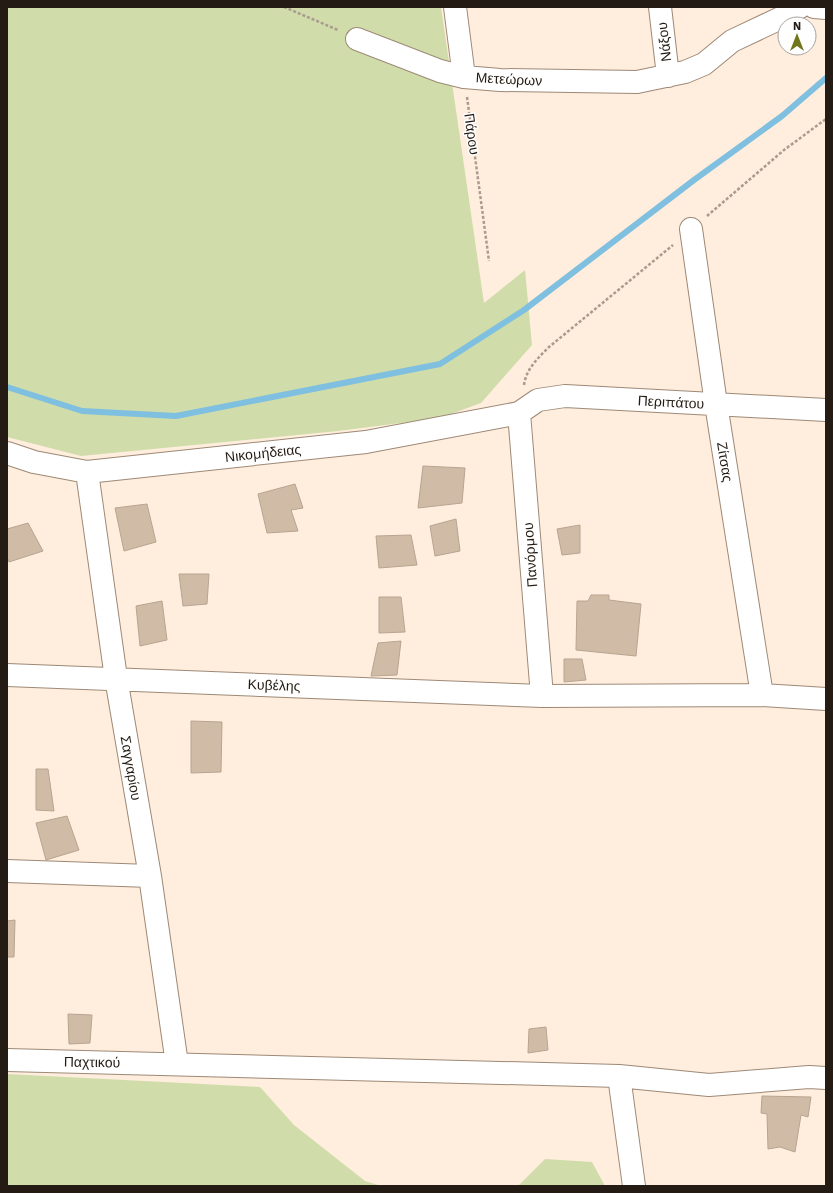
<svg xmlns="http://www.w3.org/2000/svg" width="833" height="1193" font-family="'Work Sans',sans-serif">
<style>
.green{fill:#d0ddaa}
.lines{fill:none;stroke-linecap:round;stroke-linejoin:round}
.stream{stroke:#7fbfdf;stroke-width:6}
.building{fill:#d0bba7;stroke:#b9a490}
.minor-casing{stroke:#9d8976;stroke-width:24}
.path{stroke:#a99b8e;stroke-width:2.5;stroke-dasharray:3 2;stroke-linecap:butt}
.minor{stroke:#fff;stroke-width:22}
.labels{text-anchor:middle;stroke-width:3;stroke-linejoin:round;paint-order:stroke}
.street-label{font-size:14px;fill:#241c14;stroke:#fefefe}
</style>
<rect width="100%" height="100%" fill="#ffeddd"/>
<!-- green -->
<path class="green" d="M7 7H441L484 303 525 270 532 345 481 403 440 418 338 431 81 456 7 437Z
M7 1074 260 1087 294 1125 365 1181 381 1186H7Z
M545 1159 592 1162 605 1186H518Z"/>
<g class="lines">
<!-- stream -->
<path class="stream" d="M7 387 82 411 176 416 440 364 524 310 694 180 782 116 826 78"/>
</g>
<!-- building -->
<path class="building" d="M423 466 465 468 462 503 418 508Z
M295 484 303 508 291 510 298 531 267 533 258 494Z
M147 504 156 542 124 551 115 508Z
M456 519 460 551 435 556 430 526Z
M28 523 43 551 9 562 7 557V529Z
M580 525V553L562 555 557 529Z
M411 535 417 565 379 568 376 536Z
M179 574H209L207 604 183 606Z
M591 595H609V600L641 604 636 656 576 650 577 601H588Z
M379 597H401L405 632 379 633Z
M162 601 167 640 140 646 136 606Z
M401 641 397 675 371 676 378 643Z
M564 659H582L586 680 564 682Z
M191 721 222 722 221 772 191 773Z
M36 769H48L54 811 36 810Z
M67 816 79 850 46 860 36 823Z
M15 920 14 957H7V921Z
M68 1014 92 1015 90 1043 69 1044Z
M546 1027 548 1050 528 1053 529 1029Z
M762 1096 811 1097 808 1117 801 1115 795 1152 780 1147 768 1149 767 1114 761 1113Z"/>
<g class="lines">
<defs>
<path id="minor" d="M455 7 464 77
M660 7 668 76
M814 7 826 8
M357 39 440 71 464 77 500 80 637 82 685 72 704 64 732 41 787 15 800 7
M691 229 716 404 762 695
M519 413 542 696
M7 453 34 462 87 472 366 442 519 413 538 400 565 396 826 410
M87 472 116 678 150 876 177 1064
M7 675 542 696 762 695 826 699
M7 871 150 876
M7 1060 619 1076 709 1085 809 1077 826 1078
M619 1076 634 1186"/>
</defs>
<!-- minor casing -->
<use href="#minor" class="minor-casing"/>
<!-- path -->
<path class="path" d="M284 7 338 30
M467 97 489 261
M707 216 784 150 826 119
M524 385C526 369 538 358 549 347L673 245"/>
<!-- minor -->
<use href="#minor" class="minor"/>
</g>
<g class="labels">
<!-- street labels -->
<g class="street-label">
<text transform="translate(664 42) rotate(-97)" y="5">Νάξου</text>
<text transform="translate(509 79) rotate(3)" y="5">Μετεώρων</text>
<text transform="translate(472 134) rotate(82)" y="5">Πάρου</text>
<text transform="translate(671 402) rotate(3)" y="5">Περιπάτου</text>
<text transform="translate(263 453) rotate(-6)" y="5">Νικομήδειας</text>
<text transform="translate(725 462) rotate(81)" y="5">Ζίτσας</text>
<text transform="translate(530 555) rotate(-94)" y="5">Πανόρμου</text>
<text transform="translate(274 685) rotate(2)" y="5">Κυβέλης</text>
<text transform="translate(131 768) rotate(80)" y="5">Σαγγαρίου</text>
<text transform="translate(92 1062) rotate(1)" y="5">Παχτικού</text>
</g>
</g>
<!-- border -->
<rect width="833" height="1193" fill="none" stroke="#241c14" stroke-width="16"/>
<!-- north arrow -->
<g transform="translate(797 36)"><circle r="19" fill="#fefefe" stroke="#a7a4a0"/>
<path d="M0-3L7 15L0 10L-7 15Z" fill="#71761d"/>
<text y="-6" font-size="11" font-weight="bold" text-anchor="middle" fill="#241c14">N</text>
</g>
</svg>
